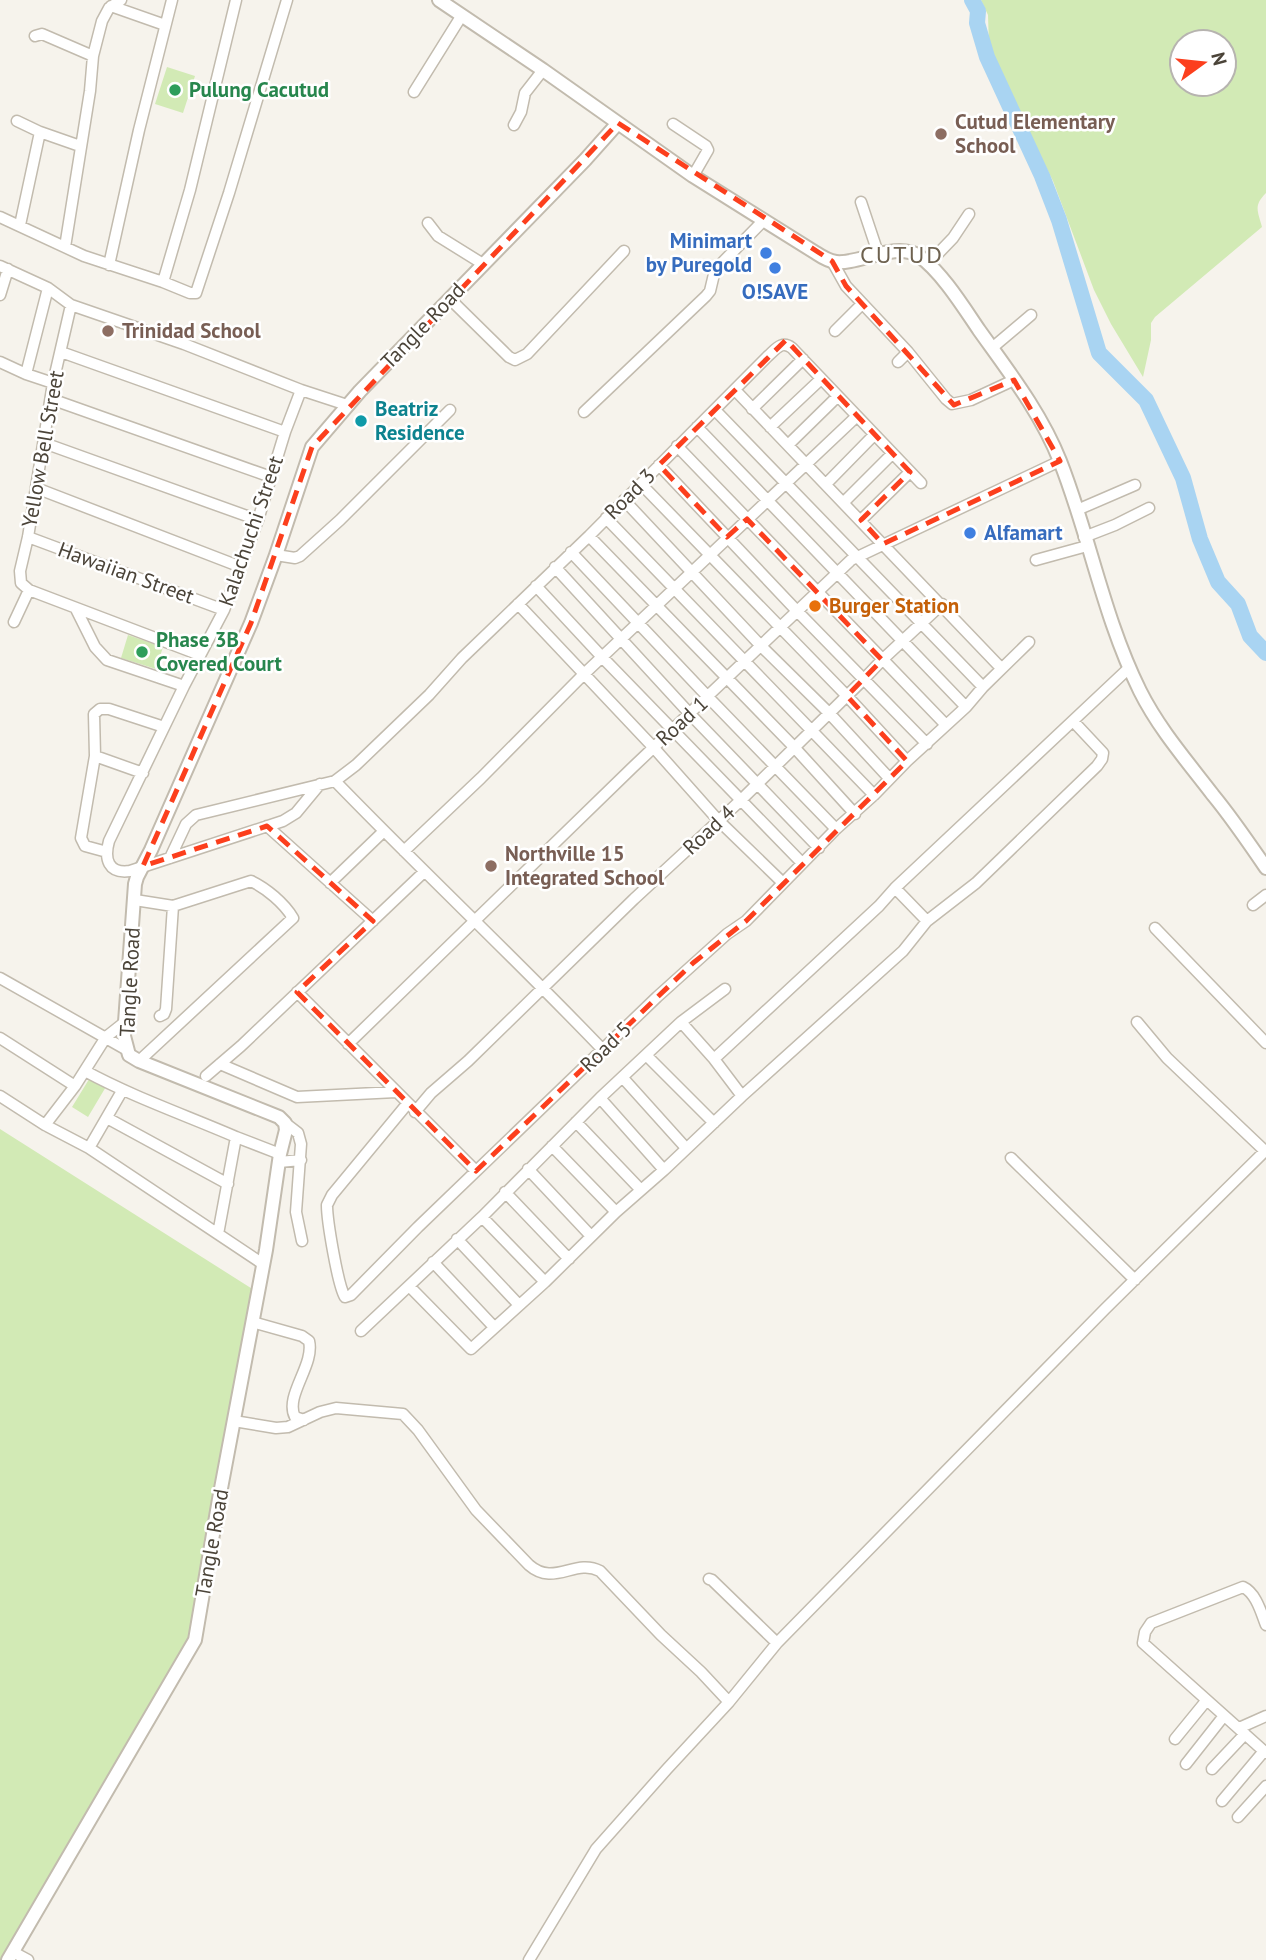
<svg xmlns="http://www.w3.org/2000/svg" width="1266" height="1960" font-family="'PT Sans',sans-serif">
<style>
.green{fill:#d2eab5;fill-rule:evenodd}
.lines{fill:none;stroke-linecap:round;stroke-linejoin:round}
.river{stroke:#a9d4f2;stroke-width:16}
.minor-casing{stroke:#c2bbae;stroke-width:13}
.tertiary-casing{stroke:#c2bbae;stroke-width:16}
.minor{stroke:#fff;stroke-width:10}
.tertiary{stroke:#fff;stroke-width:12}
.marked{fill:none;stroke:#fc3f1d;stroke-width:5;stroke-dasharray:14 9;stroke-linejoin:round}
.leisure-dot{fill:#2e9e5b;stroke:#fff;stroke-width:2.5}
.education-dot{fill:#8d6e63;stroke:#fff;stroke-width:2.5}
.shop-dot{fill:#3f7fe0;stroke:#fff;stroke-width:2.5}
.culture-dot{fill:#0f9aa8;stroke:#fff;stroke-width:2.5}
.food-dot{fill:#e8710a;stroke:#fff;stroke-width:2.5}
.labels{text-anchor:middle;stroke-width:5;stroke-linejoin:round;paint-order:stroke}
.leisure-label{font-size:21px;font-weight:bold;fill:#27864d;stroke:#fff;text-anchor:start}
.education-label{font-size:21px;font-weight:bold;fill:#785e54;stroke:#fff;text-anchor:start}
.shop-label{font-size:21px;font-weight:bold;fill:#366cbe;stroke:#fff;text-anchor:end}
.street-label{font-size:21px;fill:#4b4439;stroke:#fff}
.culture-label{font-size:21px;font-weight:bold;fill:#0d838f;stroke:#fff;text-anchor:start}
.food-label{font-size:21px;font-weight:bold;fill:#c56008;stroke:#fff;text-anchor:start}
.quarter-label{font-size:24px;letter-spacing:2px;fill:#6e6250;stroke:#fff}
</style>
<rect width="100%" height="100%" fill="#f6f3ec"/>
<!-- green -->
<path class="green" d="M981 0H1266V193C1253 206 1258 211 1262 227L1155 317 1151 323V340L1143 377 1111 324 1094 290 1053 181 994 64 989 47 988 15ZM1182 42H1224V84H1182Z
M167 67 195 76 183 113 155 104Z
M128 635 163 647 156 669 121 658Z
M91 1076 107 1085 88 1117 72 1107Z
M0 1129 254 1290 190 1636 2 1960H0Z"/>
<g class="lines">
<!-- river -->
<path class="river" d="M972 0 978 11 977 23 987 57 1042 176 1059 220 1099 353 1146 400 1183 478 1200 539 1218 582 1238 604 1250 636 1266 653"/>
<defs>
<path id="minor" d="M111 6 165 25
M35 36 42 34 93 56
M414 92 462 15
M17 121 40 132 20 225
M673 124 706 146 708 150 693 176
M514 125 521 112 525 93 543 70
M40 132 80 146
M861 202 878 253
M0 217 84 256 163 282 190 293H196L229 193 287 0
M428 223 438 236 483 264
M65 247 90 91 93 56 102 21 109 8 121 0
M832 261 846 286 908 352 946 399 952 404 971 400 1014 380
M928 264 953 238 969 214
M109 265 139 130 172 0
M0 266 48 288 71 305 184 344 301 390 347 405
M163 282 190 190 236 0
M0 295 8 269
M450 299 509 357 515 360 527 354 624 251
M71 305 53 383 28 537 20 571 21 583 29 590 200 655
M835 331 862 304
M992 348 1031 315
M61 352 285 432
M0 362 26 374 53 383
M898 362 908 352
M26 374 48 288
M301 390 285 432 258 520 224 610 184 686 109 841C104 859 108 874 130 871L283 821 296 813 320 784
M735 390 1001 668
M51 399 271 477
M752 409 803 359
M715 410 983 687
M584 412 706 296 710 291 715 270 764 220
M697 427 966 707
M770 427 821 379
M44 443 258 520
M788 445 837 397
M677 446 946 725
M659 465 797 611 927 744
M641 484 847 696 907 761
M826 484 874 435
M36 488 241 567
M624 500 762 647 829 713 889 778
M844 502 892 454
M1077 510 1135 485
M606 518 874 795
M861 520 910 472
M589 536 794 747 855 814
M28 537 224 610
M1084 537 1115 525 1149 508
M571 552 708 697 836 829
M276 555 295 558 300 556 340 520 450 410
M1036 560 1087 546
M555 567 690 714 819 848
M536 586 602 657 802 863
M518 604 654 748 718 820 782 882
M76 609 95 647 107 660 184 686
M14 622 29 590
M95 756 143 773
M335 781C423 872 515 958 603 1050
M267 826 373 921
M404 851 481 778 584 674 857 416
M107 852 85 846 81 838 95 756 94 714 100 709H109L164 727
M170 858 186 824 196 815 335 781 356 765 429 695 462 658 589 536 768 356C776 349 782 340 792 348L921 483
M330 883 384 831
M895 888 927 921
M135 900 173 906 251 881C266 888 284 903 293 918L139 1061
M1253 905 1266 895
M1155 928 1266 1043
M0 978 127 1050
M297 992 476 1171
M160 1016 164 1014 166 1009 173 906
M681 1022 714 1059 742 1096
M1137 1022 1167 1058 1265 1151
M0 1038 75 1086
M348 1044 633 767 851 560 1060 461
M646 1055 714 1123
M714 1059 879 906 895 888 1129 668
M220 1064 297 1097 396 1092
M85 1071C133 1097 185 1115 236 1137L218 1234
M206 1076 241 1046 424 872
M623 1078 686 1148
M0 1096 45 1125 89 1148 263 1264
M600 1098 664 1170
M408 1103 332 1195 327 1205C327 1221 338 1286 345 1297L351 1295 418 1227 657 997 727 934 746 921 836 829 874 795 907 761 966 707 983 687 1029 642
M415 1112 431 1093 468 1061 634 899 740 801 864 679 882 660 942 604
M107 1118 228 1184
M576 1122 641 1190
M285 1123 298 1133 301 1144 296 1212 302 1241
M45 1125 75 1086 106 1037 125 1022
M236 1137 280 1154
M552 1146 616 1212
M89 1148 122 1091
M1011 1158 1135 1280
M279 1162 301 1160
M528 1169 591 1236
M505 1192 569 1259
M482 1217 545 1282
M457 1239 519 1305
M433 1262 494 1327
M409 1286 471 1349 545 1282 616 1212 664 1170 742 1096 903 951 927 921 976 883 1097 766 1102 759 1103 753 1073 721
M252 1322 302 1336 309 1341C315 1365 284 1396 295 1417L304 1420
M361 1331 482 1217 600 1098 681 1022 725 989
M234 1421 276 1428 288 1427 320 1412 336 1408 403 1414 418 1430 476 1510 529 1565C554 1587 575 1558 600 1571L661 1635 701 1672 729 1702
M709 1579 712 1580 777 1643
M1266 1625C1261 1612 1256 1593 1243 1587L1151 1623 1145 1632 1143 1643 1266 1753
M1239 1728 1266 1716
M1175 1739 1206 1701
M1186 1764 1223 1717
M1212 1769 1245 1734
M1222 1801 1264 1751
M1238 1817 1266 1786
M13 1952 28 1960
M529 1960 596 1849 667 1769 729 1702 777 1643 1105 1309 1266 1150"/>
<path id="tertiary" d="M439 0 543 70 693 176 816 253C822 257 829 261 836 262 857 265 896 241 919 256 941 271 964 308 979 330 1009 372 1041 413 1060 461 1090 537 1103 616 1140 691 1159 729 1187 761 1213 795 1232 818 1249 843 1266 868
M8 1960 195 1640 219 1499 266 1250 280 1154 286 1130 285 1123 279 1117 139 1061 129 1055 124 1036 135 884 137 877 151 850 251 623 276 555 312 447 360 391 585 160 618 123"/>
</defs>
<!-- minor casing -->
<use href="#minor" class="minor-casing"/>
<!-- tertiary casing -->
<use href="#tertiary" class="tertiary-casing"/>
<!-- minor -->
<use href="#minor" class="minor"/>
<!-- tertiary -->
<use href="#tertiary" class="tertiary"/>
</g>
<!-- marked area -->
<path class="marked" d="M618 123 832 261 846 286 954 405 1014 380 1060 461 883 544 861 520 910 472 786 340 659 465 727 537 747 519 882 660 847 696 907 761 746 921 693 963 476 1171 297 992 373 921 267 826 143 866 251 623 312 447Z"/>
<!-- markers -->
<g class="leisure-dot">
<circle cx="175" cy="90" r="7"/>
<circle cx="142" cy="652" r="7"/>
</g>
<g class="education-dot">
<circle cx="941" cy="134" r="7"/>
<circle cx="108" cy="331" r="7"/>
<circle cx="491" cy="866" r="7"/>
</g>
<g class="shop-dot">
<circle cx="766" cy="253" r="7"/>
<circle cx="775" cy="268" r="7"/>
<circle cx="970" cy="533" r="7"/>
</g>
<circle class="culture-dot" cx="361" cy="421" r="7"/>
<circle class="food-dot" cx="815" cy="606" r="7"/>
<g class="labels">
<!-- leisure labels -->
<g class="leisure-label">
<text x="189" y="97">Pulung Cacutud</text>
<text x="156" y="647">Phase 3B<tspan x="156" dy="24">Covered Court</tspan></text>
</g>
<!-- education labels -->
<g class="education-label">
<text x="955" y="129">Cutud Elementary<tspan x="955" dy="24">School</tspan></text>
<text x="122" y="338">Trinidad School</text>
<text x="505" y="861">Northville 15<tspan x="505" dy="24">Integrated School</tspan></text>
</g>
<!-- shop labels -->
<g class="shop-label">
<text x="752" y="248">Minimart<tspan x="752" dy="24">by Puregold</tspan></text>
<text x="775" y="299" text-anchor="middle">O!SAVE</text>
<text x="984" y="540" text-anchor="start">Alfamart</text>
</g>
<!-- street labels -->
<g class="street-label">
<text transform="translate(423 326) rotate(-46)" y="7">Tangle Road</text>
<text transform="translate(43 449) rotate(-80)" y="7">Yellow Bell Street</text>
<text transform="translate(630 494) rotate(-45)" y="7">Road 3</text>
<text transform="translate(251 531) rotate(-71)" y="7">Kalachuchi Street</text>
<text transform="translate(126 573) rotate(20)" y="7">Hawaiian Street</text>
<text transform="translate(682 721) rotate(-43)" y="7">Road 1</text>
<text transform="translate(709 830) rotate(-43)" y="7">Road 4</text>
<text transform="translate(130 982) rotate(-87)" y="7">Tangle Road</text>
<text transform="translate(606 1047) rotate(-44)" y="7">Road 5</text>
<text transform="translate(212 1543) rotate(-80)" y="7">Tangle Road</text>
</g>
<!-- culture labels -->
<g class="culture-label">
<text x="375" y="416">Beatriz<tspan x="375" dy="24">Residence</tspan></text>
</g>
<!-- food labels -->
<g class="food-label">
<text x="829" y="613">Burger Station</text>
</g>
<!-- quarter labels -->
<g class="quarter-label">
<text x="902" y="263">CUTUD</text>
</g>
</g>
<!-- north arrow -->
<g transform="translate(1203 63) rotate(75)"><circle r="33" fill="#ffffff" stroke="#b7b4b0" stroke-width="2"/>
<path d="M0-5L12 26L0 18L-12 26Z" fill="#fc3f1d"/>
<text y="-10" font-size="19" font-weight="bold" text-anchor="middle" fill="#4b4439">N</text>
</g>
</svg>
